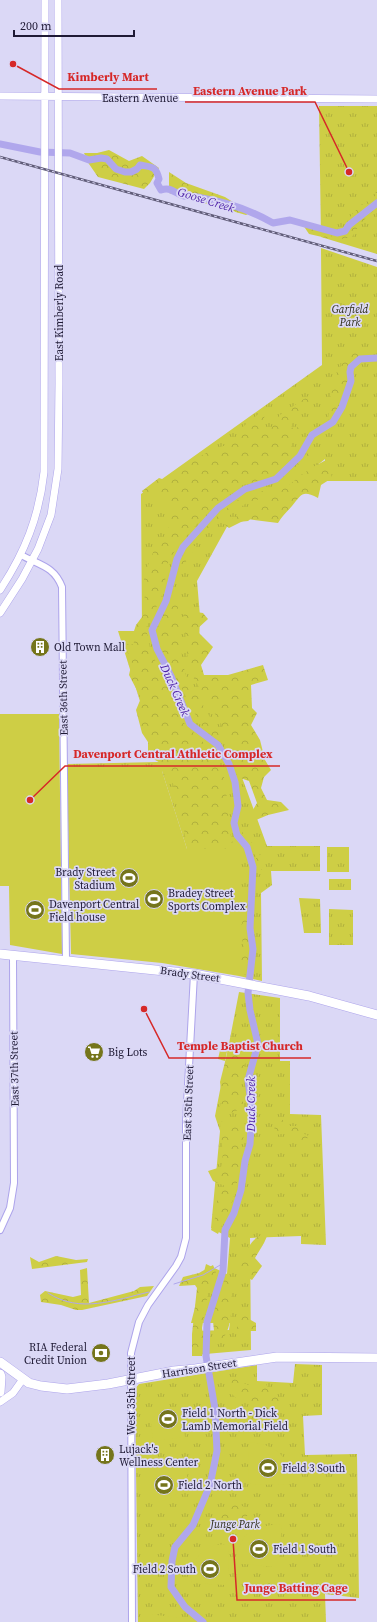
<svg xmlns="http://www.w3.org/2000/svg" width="377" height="1622" font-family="'Source Serif 4',serif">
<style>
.grass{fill:url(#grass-tufts)}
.forest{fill:url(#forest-crowns)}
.pitch{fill:#cece45}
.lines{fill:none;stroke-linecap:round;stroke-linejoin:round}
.stream{stroke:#b0a7ec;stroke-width:1}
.river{stroke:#b0a7ec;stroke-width:7}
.minor-casing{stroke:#ada4eb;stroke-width:8}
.major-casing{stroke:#ada4eb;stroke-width:8}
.highway-casing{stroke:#ada4eb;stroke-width:10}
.minor{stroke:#fff;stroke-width:6}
.major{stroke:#fff;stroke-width:7}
.highway{stroke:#fff;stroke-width:9}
.rail-casing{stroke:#605c78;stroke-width:2.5}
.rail{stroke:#dbd8f6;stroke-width:1;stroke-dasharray:3;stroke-linecap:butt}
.labels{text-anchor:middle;stroke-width:3.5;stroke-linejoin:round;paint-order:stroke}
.street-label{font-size:11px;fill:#1f1a35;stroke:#dbd8f6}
.park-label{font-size:11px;font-style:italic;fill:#2e2e16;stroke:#dbd8f6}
.poi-label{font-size:11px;fill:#1f1a35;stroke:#dbd8f6;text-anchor:start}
.water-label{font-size:12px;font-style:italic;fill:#4d20a7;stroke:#dbd8f6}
.leader{fill:none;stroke:#d62828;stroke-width:1.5}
.callout-dot{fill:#d62828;stroke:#dbd8f6;stroke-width:1.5}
.callout-label{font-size:12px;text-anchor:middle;font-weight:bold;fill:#d62828;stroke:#dbd8f6;stroke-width:3.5;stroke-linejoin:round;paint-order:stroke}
</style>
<defs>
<pattern id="grass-tufts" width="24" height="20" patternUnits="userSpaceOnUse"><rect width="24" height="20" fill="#cece45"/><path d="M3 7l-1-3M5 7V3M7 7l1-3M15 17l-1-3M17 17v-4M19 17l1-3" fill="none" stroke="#b0b03d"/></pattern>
<pattern id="forest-crowns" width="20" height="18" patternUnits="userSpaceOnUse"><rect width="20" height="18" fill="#cece45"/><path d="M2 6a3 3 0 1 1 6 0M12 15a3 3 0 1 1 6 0" fill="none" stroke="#b0b03d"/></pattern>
</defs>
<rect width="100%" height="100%" fill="#dbd8f6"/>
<!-- grass -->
<path class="grass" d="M319 106H377V254L321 237Z
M321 248 377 267V481H325V459L248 521 229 523 197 581 200 616 198 670 236 715 240 772 267 846H320V871H271L272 885 261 893 262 981 239 976V849H187L162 771H67V764L159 762 118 631H142L141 494 322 365Z
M327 847H349V872H327Z
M329 879H351V890H329Z
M299 898 320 899 321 933H304Z
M329 909 353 910V945H329Z
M239 992 280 998V1061H290V1114L321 1115 326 1245 301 1244V1236L250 1238 251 1350 194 1355 193 1331 229 1330 230 1323H191L206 1264 227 1274 230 1238 211 1228 220 1131 215 1116Z
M295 1364 322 1365V1415L303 1416 305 1455 357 1454 359 1598 325 1594 326 1622H138L135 1389 139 1384 257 1365V1381L293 1383Z"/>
<!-- forest -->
<path class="forest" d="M109 150 129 161 142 156 159 168 150 183 144 189 98 177 89 164 84 153H97Z
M169 172 186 183 225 197 250 213 246 215 169 193Z
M377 185V203L372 212 359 225 352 237 336 240 337 229 344 228C352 211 360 206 375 196Z
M303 225 332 234 331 239 309 234Z
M365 348 362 355 351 361 347 372 349 384 333 416 328 420 333 378 341 366 343 353 355 349Z
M310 395 307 409 293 421 291 428 301 427 306 429 291 441 294 459 280 472 265 479 243 485 218 503 197 524 177 547 167 564 164 591 146 628 150 649 183 722 216 755 225 780 230 832 235 853 242 867 237 871 232 854 224 848 193 852 185 836 182 818 171 776 164 765 148 756V742L142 733 136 710 141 698 129 675 132 661 124 645 134 644 133 634 136 625 145 613 144 576 154 550 166 535 169 526V498L145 496 142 491 159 478 165 480C190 461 206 450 237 442L238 431 268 406 262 424 265 431 271 429 280 415Z
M314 449 317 454 299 467 297 463 303 456Z
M328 459 332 478 321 485 318 498C302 490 302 494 292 506 287 512 282 516 278 523L247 519 229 528 224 524 244 512 261 506 311 468Z
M263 491 265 495 257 500 245 504 230 515 220 519 212 528 204 530 215 518 247 493Z
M197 545 179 572C178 558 184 550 197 545Z
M172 595 177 596 182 660 186 676 221 736H212L202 727 159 646 155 629 164 615Z
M183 610 203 613 208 619 196 630 213 647 201 665 204 675H228L263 665 268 680 251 685 252 708 257 713 251 725 260 740 265 760 271 770 264 777 261 788 267 800 281 802 289 810 268 815 256 820 251 813 257 803 249 781 240 778 236 749 193 677 188 662Z
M242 832C254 843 266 858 261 874L255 855 242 838Z
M247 913V928L250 952 247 975 238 974V964L244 948 241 934 243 915Z
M229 1046 248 1054C241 1078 239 1082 244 1107L229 1114 219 1111 222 1097 220 1082Z
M281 1118 287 1126H297L300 1122 306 1124 302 1133 311 1137 299 1141 287 1133 275 1135 274 1122Z
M234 1119 248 1125 241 1144 237 1183 233 1200 218 1234 211 1230 216 1215 214 1206 225 1186 213 1181 208 1171 221 1167C225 1157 220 1134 220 1121L228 1124Z
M268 1234 264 1243 255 1258 262 1266 252 1280 238 1272 240 1255C252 1249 249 1236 268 1234Z
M56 1256 76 1260 88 1259 87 1262 32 1269 30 1257 39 1262Z
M213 1265 216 1272 208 1292 202 1328 204 1344 202 1356H192V1334L197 1288 195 1285 179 1286 183 1277 199 1273Z
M87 1268 89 1303 134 1291 140 1287 154 1286 147 1296 82 1310H76L61 1305 41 1302 40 1295 45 1291 73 1297 81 1295 80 1270Z
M229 1275C232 1292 236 1335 216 1344 215 1336 213 1327 213 1318 213 1305 219 1284 229 1275Z
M246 1313 249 1319 256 1323V1331H246L239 1337 235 1333 242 1314Z
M232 1378 248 1385 266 1384 270 1392 280 1399 277 1418 261 1417 247 1420 240 1416 252 1407 250 1392 236 1398 230 1392Z
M236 1498 248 1513 244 1527 227 1528 215 1525Z"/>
<!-- pitch -->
<path class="pitch" d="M0 714H59L62 954 10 945 9 886H0Z
M162 771 187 849H239V976L162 963 71 954 67 771Z
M221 1046 228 1047 225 1061 218 1059Z
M181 1406 185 1437 153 1441 151 1425 156 1413 167 1408Z
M249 1442C277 1445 289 1455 290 1484L251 1485 248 1481Z
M149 1460 187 1461C187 1466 188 1473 187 1477 182 1498 162 1503 144 1503V1467Z
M282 1524 279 1558 275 1566 271 1567 235 1563C239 1532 254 1526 282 1524Z
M228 1544 229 1578 225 1585 192 1583 190 1573 194 1561 203 1551 214 1545Z
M149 1614 181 1618 180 1622H145Z"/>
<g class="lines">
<!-- stream -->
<path class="stream" d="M174 1284 203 1275 222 1264
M48 1293C80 1314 115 1300 149 1292"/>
<!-- river -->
<path class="river" d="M0 144 40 152 70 153 89 160 101 158 107 159 116 169 125 172H131L137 169 140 165C152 167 156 166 159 179L157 183 161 190C171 186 175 194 184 196 190 197 196 196 202 198 226 202 252 211 273 223L290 220 337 233 345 231 349 225 377 203
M203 1622 185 1607 171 1587 172 1561 175 1547 193 1525 210 1485 217 1451 215 1409 206 1356 207 1322 223 1271 225 1230 234 1213 241 1190 245 1161 250 1144 252 1111 248 1080 258 1044 250 1010 248 993 253 949 250 928 253 867 247 847 237 835 234 823 238 806 235 782 229 764 218 745 190 724 171 676 157 649 152 630 166 601 177 559 183 547 218 508 245 489 276 479 300 456 312 435 333 422 342 407 351 381 350 372 351 367 360 359 377 358"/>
<defs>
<path id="minor" d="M21 555C39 565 54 566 62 587L66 961
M0 1230 10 1208 14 1183 13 956
M132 1622 131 1353 139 1322 148 1305 176 1266 181 1257 186 1238V1122L194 974"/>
<path id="major" d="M0 96 377 99
M0 590C25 552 39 517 44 472L45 0
M0 613 22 579 38 549 51 515 58 469 59 383 58 0
M0 1402 13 1393 23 1379"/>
<path id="highway" d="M0 954 194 974 309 996 377 1015
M0 1362 29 1383 41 1386 67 1389 108 1384 174 1371 195 1369 277 1357 377 1358
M0 1374 1 1377 0 1392"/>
</defs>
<!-- minor casing -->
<use href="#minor" class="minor-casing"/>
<!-- major casing -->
<use href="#major" class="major-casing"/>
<!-- highway casing -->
<use href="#highway" class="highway-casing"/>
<!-- minor -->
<use href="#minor" class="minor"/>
<!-- major -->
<use href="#major" class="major"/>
<!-- highway -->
<use href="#highway" class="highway"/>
<defs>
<path id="rail" d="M0 157 377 261"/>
</defs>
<!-- rail casing -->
<use href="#rail" class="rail-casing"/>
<!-- rail -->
<use href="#rail" class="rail"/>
</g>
<!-- icons -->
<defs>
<symbol id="building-disc" viewBox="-11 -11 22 22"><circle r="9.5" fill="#75751b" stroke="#dbd8f6"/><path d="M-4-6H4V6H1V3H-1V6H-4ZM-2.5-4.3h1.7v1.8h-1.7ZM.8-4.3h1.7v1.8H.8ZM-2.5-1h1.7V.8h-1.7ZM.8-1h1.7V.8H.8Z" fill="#fff"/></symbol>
<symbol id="stadium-disc" viewBox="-11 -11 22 22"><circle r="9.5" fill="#75751b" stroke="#dbd8f6"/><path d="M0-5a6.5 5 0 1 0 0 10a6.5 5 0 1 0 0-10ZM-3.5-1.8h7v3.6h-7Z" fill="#fff"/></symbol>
<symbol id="supermarket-disc" viewBox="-11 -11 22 22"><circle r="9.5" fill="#75751b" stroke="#dbd8f6"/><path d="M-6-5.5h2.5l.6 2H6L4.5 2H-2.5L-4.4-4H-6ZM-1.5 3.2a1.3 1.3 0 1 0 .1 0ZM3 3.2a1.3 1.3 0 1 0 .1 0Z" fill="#fff"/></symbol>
<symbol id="bank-disc" viewBox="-11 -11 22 22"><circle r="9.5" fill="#75751b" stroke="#dbd8f6"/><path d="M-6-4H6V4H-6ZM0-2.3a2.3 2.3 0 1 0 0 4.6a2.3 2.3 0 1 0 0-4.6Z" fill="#fff"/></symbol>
</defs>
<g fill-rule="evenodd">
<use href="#building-disc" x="29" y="636" width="22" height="22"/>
<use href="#stadium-disc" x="118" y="867" width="22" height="22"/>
<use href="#stadium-disc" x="143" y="888" width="22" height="22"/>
<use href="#stadium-disc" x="24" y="899" width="22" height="22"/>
<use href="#supermarket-disc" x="83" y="1041" width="22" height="22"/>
<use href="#bank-disc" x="90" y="1342" width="22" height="22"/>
<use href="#stadium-disc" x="157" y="1408" width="22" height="22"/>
<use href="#building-disc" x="94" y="1444" width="22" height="22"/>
<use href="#stadium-disc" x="257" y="1457" width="22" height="22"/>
<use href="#stadium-disc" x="153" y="1474" width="22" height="22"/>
<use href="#stadium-disc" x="248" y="1538" width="22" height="22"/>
<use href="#stadium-disc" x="199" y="1558" width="22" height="22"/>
</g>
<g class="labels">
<!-- street labels -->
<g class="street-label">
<text x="140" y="102">Eastern Avenue</text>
<text transform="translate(59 313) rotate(-90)" y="4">East Kimberly Road</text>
<text transform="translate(63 698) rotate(-91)" y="4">East 36th Street</text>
<text transform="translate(190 974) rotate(8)" y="4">Brady Street</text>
<text transform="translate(14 1069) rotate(-91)" y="4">East 37th Street</text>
<text transform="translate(188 1103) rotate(-88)" y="4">East 35th Street</text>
<text transform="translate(199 1368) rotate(-9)" y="4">Harrison Street</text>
<text transform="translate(131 1396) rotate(-90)" y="4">West 35th Street</text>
</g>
<!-- park labels -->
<g class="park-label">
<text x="350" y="313">Garfield<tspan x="350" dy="13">Park</tspan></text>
<text x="235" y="1528">Junge Park</text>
</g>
<!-- poi labels -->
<g class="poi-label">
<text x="54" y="651">Old Town Mall</text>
<text x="115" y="876" text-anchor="end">Brady Street<tspan x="115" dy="13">Stadium</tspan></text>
<text x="168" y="897">Bradey Street<tspan x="168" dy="13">Sports Complex</tspan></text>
<text x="49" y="908">Davenport Central<tspan x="49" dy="13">Field house</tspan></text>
<text x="108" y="1056">Big Lots</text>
<text x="87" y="1351" text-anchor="end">RIA Federal<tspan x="87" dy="13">Credit Union</tspan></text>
<text x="182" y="1417">Field 1 North - Dick<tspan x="182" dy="13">Lamb Memorial Field</tspan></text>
<text x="119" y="1453">Lujack's<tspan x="119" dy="13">Wellness Center</tspan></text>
<text x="282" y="1472">Field 3 South</text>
<text x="178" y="1489">Field 2 North</text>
<text x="273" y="1553">Field 1 South</text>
<text x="196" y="1573" text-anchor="end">Field 2 South</text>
</g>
<!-- water labels -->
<g class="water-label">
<text transform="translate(206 200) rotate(17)" y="4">Goose Creek</text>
<text transform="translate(175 690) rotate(66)" y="4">Duck Creek</text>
<text transform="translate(251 1104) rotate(-90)" y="4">Duck Creek</text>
</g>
</g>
<!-- callouts -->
<path class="leader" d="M13 64L59 89H157M349 172L315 102H185M30 800L65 766H280M144 1009L169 1058H311M233 1539L237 1600H356"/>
<g class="callout-dot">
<circle cx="13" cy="64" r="4"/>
<circle cx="349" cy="172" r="4"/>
<circle cx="30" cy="800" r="4"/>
<circle cx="144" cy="1009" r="4"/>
<circle cx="233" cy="1539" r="4"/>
</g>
<g class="callout-label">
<text x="108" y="81">Kimberly Mart</text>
<text x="250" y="95">Eastern Avenue Park</text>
<text x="173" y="758">Davenport Central Athletic Complex</text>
<text x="240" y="1050">Temple Baptist Church</text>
<text x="296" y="1592">Junge Batting Cage</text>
</g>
<!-- scale -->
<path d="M14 30v6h120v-6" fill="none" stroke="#1f1a35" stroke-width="2"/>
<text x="20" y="30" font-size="12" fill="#1f1a35" stroke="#dbd8f6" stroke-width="3" paint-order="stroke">200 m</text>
</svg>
